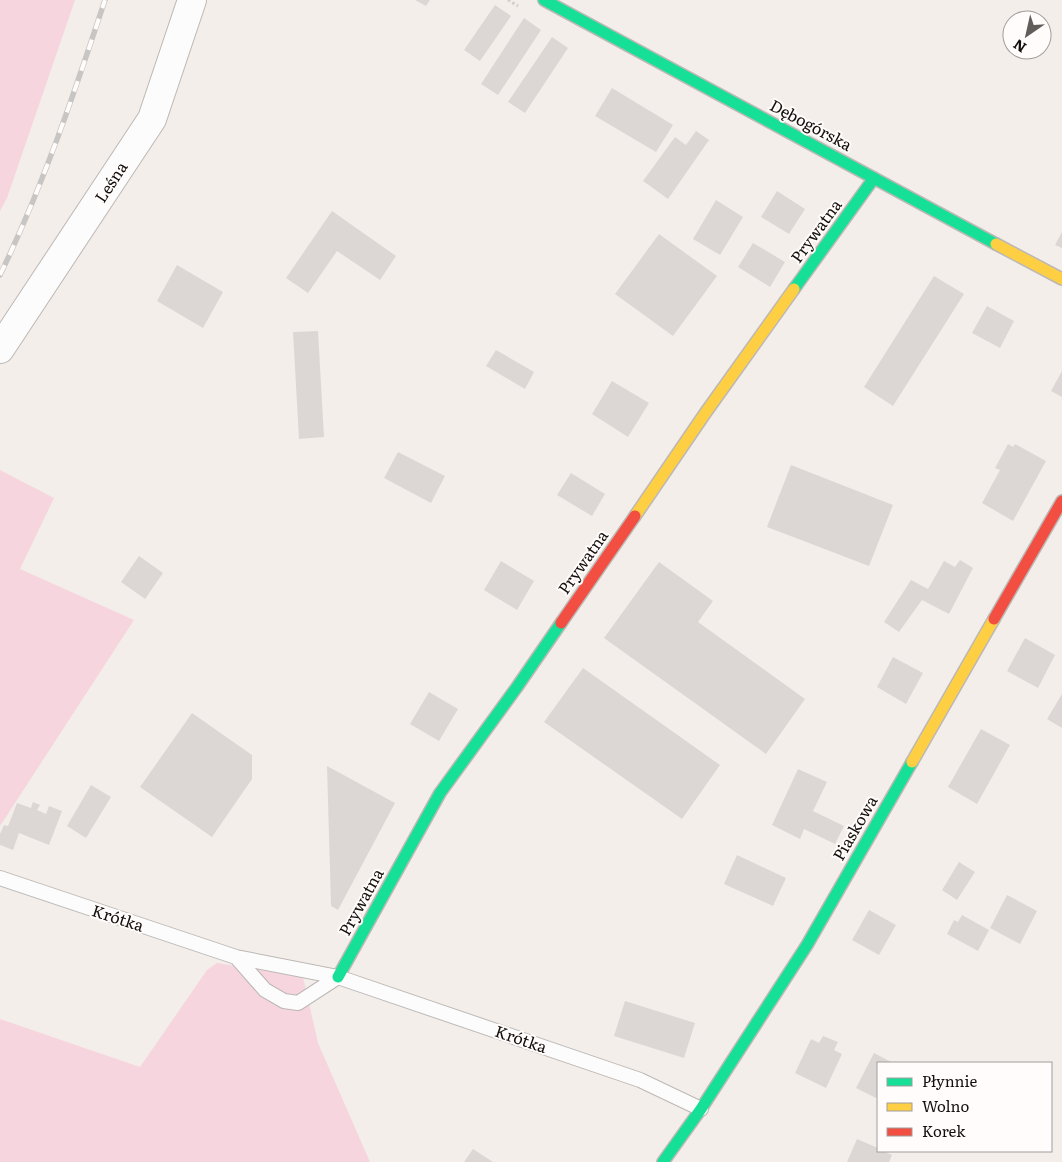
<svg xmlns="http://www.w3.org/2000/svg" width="1062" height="1162" font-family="Literata,serif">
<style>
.green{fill:#f6d5de}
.building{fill:#dcd7d5}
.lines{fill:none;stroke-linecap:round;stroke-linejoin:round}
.lane-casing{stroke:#bcb8b5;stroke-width:16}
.street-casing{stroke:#bcb8b5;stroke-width:30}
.fast-casing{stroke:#bcb8b5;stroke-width:14}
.slow-casing{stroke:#bcb8b5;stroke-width:14}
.jam-casing{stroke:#bcb8b5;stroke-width:14}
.path{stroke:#d0cfcd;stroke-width:3;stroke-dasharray:2.5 2.5;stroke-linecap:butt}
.lane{stroke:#fdfcfc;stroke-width:14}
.street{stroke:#fdfcfc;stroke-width:28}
.fast{stroke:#16e098;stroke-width:11}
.slow{stroke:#ffcf43;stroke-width:11}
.jam{stroke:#f24e42;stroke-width:11}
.rail-casing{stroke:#c8c6c5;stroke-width:5.5}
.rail{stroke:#fffcfb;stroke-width:4;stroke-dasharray:11;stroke-linecap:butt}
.labels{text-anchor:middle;stroke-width:4;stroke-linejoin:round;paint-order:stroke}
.street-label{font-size:16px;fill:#120f0c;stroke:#fffcfb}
</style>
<rect width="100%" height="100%" fill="#f4eeea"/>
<!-- green -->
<path class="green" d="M0 0H75L7 198 0 211Z
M0 470 54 498 20 569 134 620 0 826Z
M217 963 303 977 318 1043 370 1162H0V1019L140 1067 207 970Z"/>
<!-- building -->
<path class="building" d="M415 0H430L426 6Z
M495 5 511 16 480 61 464 50Z
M524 18 541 30 498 95 481 84Z
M552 37 568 48 525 113 508 102Z
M612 88 673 125 656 152 595 116Z
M696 131 709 140 668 199 643 181 675 137 686 145Z
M777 191 805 209 789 234 761 217Z
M716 200 743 217 720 255 693 239Z
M332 211 396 256 380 280 337 251 308 293 286 278Z
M1062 232V248L1055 245Z
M659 234 717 276 673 336 615 294Z
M753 243 785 262 770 287 738 267Z
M177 265 223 292 203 328 157 301Z
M934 276 964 294 893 406 864 387Z
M987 306 1014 321 1000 348 972 333Z
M318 331 324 437 299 439 293 332Z
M496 350 534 372 525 389 486 366Z
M1062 371V397L1051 391Z
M612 381 649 403 628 437 592 414Z
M1008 444 1013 447 1015 444 1046 461 1013 521 982 503 1000 470 995 468Z
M398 452 445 476 431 503 384 478Z
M791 465 893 505 869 566 767 527Z
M571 473 605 494 592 516 557 495Z
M139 556 163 573 145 599 121 582Z
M960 560 973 568 949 614 922 600 899 632 884 622 911 580 928 589 944 561 955 567Z
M501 561 534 581 517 610 484 590Z
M659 562 713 601 698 622 805 699 766 754 604 638Z
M1025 638 1055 655 1038 688 1007 671Z
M893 657 923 673 906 704 877 687Z
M583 668 720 765 682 819 544 722Z
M429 692 458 709 439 741 410 724Z
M1062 694V728L1047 719Z
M192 713 252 755V779L212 837 140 787Z
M981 729 1010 745 977 804 948 787Z
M327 766 395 803 338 910 331 906Z
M798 769 827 782 813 811 844 826 835 844 804 829 800 839 772 825Z
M91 785 111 797 86 838 67 826Z
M33 802 40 805 37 810 46 814 49 806 62 811 49 845 19 833 13 850 0 845V834L4 825 8 826 17 803 31 808Z
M737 855 786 878 773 906 724 884Z
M959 862 975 872 957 900 942 890Z
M1007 895 1037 911 1020 944 990 928Z
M869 910 896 925 879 955 852 940Z
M962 915 989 930 978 951 947 934 954 920 958 922Z
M625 1001 695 1023 684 1058 614 1036Z
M823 1036 838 1042 834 1050 842 1054 826 1088 795 1073 811 1039 819 1043Z
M874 1053 893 1063H878V1094L876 1098 856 1088Z
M857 1139 878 1148V1151H883L892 1155 889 1162H847Z
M473 1149 493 1162H464Z"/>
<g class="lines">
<defs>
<path id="lane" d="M0 878 236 957 265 990 284 1001 298 1003 338 977 640 1080 701 1109
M236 957 338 977"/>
<path id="street" d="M0 349 152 119 192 0"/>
<path id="fast" d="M544 0 996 244
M794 289 874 178
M338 977 440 793 517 687 561 623
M663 1162 701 1109 807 945 912 762"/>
<path id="slow" d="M996 244 1062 279
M635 516 706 412 794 289
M912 762 994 619"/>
<path id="jam" d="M994 619 1062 501
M561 623 635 516"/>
</defs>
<!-- lane casing -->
<use href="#lane" class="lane-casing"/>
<!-- street casing -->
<use href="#street" class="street-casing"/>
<!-- fast casing -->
<use href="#fast" class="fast-casing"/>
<!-- slow casing -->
<use href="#slow" class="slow-casing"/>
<!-- jam casing -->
<use href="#jam" class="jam-casing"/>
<!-- path -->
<path class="path" d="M508 0 518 6"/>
<!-- lane -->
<use href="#lane" class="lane"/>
<!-- street -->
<use href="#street" class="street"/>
<!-- fast -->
<use href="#fast" class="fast"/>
<!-- slow -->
<use href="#slow" class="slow"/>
<!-- jam -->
<use href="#jam" class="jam"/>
<defs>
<path id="rail" d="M0 275C43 186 74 94 105 0"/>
</defs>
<!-- rail casing -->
<use href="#rail" class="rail-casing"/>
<!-- rail -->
<use href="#rail" class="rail"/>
</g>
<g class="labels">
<!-- street labels -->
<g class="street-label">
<text transform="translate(811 125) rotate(28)" y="6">Dębogórska</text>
<text transform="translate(111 182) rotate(-57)" y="6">Leśna</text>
<text transform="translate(816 231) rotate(-54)" y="6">Prywatna</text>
<text transform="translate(583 562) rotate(-55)" y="6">Prywatna</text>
<text transform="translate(855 828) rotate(-60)" y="6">Piaskowa</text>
<text transform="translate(361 902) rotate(-61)" y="6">Prywatna</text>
<text transform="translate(118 918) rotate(18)" y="6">Krótka</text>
<text transform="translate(521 1039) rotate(19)" y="6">Krótka</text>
</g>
</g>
<!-- legend -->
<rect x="877" y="1062" width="175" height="90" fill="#fffcfb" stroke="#a09d9b"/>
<rect x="887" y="1078" width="25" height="8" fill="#16e098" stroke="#a09d9b"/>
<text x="922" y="1087" font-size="15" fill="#120f0c">Płynnie</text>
<rect x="887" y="1103" width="25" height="8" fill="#ffcf43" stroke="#a09d9b"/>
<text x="922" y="1112" font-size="15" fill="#120f0c">Wolno</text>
<rect x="887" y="1128" width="25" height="8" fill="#f24e42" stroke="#a09d9b"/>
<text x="922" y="1137" font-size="15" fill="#120f0c">Korek</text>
<!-- north arrow -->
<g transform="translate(1027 35) rotate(214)"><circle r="24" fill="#fffcfb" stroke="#a09d9b"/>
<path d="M0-4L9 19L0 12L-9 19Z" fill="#615d5a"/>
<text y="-8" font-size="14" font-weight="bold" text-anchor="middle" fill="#120f0c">N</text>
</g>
</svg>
